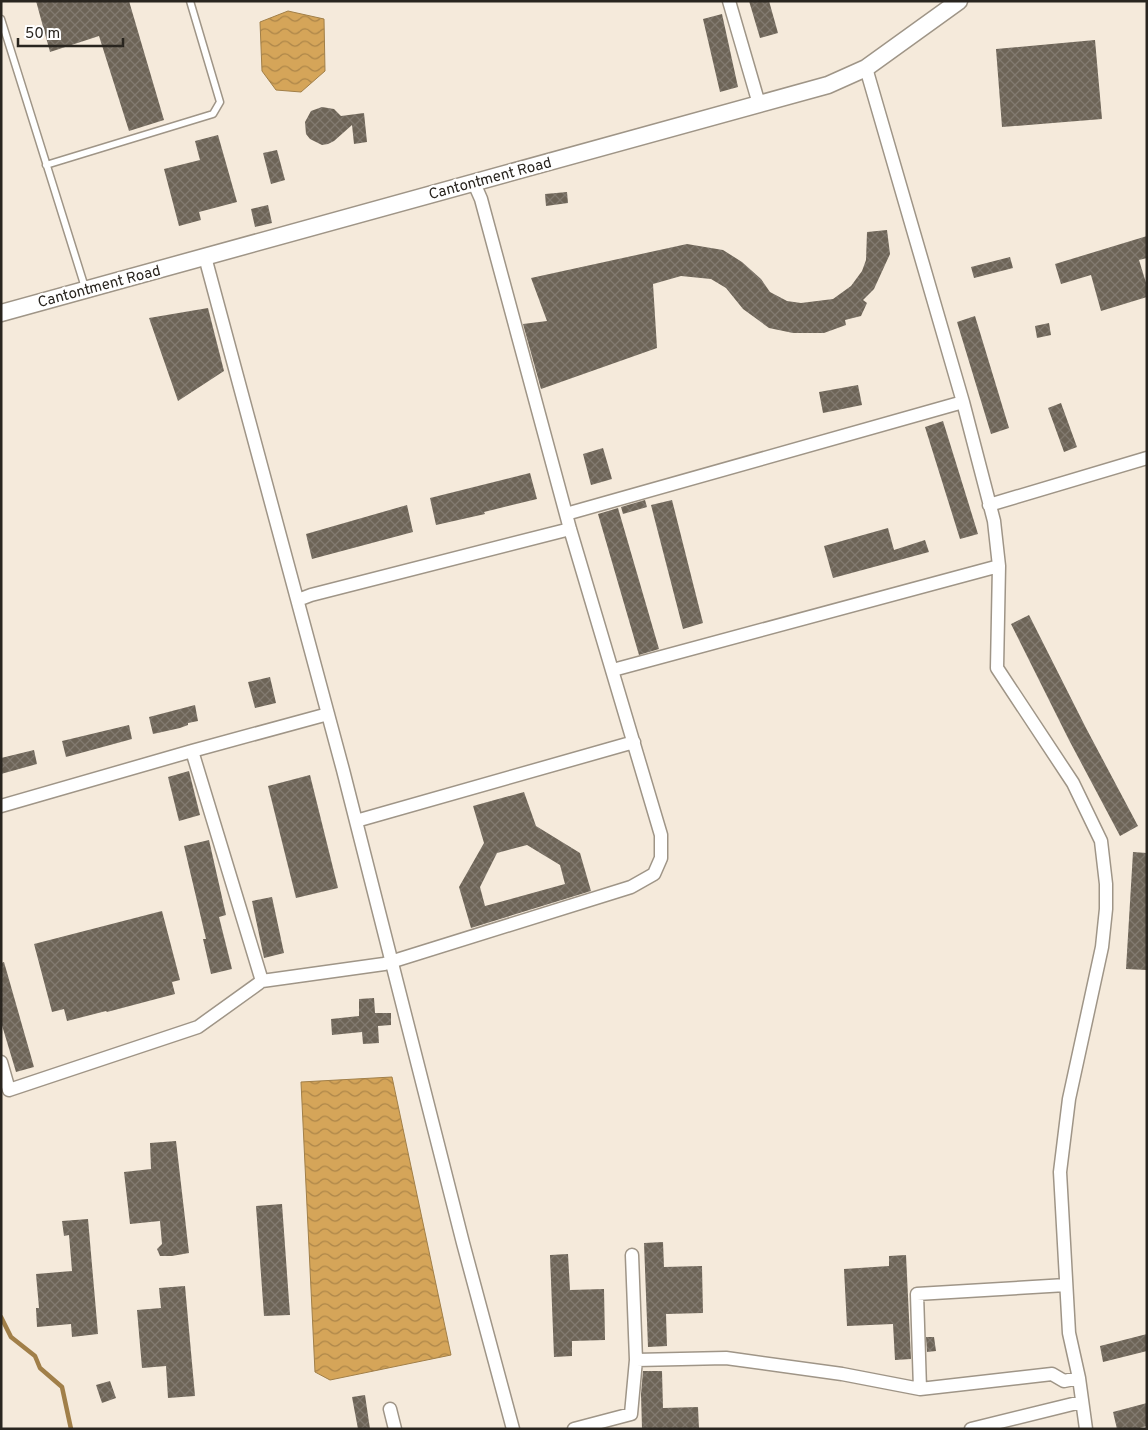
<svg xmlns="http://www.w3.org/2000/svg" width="1148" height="1430" font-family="Overpass,sans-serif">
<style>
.water{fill:url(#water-waves);stroke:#a17f48}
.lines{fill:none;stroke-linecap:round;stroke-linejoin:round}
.stream{stroke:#a17f48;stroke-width:4.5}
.building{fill:url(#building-cross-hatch);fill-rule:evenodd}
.service-casing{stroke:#9f9587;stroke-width:9}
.minor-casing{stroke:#9f9587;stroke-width:15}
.tertiary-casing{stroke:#9f9587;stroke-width:19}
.service{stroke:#fff;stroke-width:6}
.minor{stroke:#fff;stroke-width:12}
.tertiary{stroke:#fff;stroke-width:16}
.labels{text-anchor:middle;stroke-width:5;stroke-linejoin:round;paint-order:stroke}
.street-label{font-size:15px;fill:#29251f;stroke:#fff}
</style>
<defs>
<pattern id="water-waves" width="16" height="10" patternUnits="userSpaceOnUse" patternTransform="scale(1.25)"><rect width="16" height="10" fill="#d5a559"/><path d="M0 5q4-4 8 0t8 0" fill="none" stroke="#ad8649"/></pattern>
<pattern id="building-cross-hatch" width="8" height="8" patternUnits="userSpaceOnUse" patternTransform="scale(1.25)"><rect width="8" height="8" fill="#6d6457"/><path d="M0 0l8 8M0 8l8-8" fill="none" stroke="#827a70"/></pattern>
</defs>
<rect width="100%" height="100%" fill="#f5eadb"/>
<!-- water -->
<path class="water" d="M288 11 324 19 325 71 301 92 276 90 262 71 260 22Z
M392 1077 451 1355 330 1380 315 1372 301 1082Z"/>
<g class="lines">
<!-- stream -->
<path class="stream" d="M1 1317 11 1337 35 1356 40 1368 62 1387 71 1429"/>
</g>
<!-- building -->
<path class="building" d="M36 1H129L164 120 129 131 99 36 50 52Z
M749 1H769L778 33 760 38Z
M722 14 738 87 720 92 703 19Z
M1095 40 1102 119 1002 127 996 49Z
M322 107 334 109 341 116 364 113 367 142 354 144 352 125 334 141 328 144 322 145 310 139 306 134 305 122 311 111Z
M218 135 237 202 199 212 201 220 179 226 164 169 200 160 195 141Z
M277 150 285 180 271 184 263 153Z
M567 192 568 203 546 206 545 194Z
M268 205 272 223 255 227 251 209Z
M887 230 890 254 874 289 863 300 867 303 861 316 845 320 846 325 824 333H793L769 328 743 309 726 288 711 279 681 276 653 284 657 348 541 389 523 324 547 321 531 278 687 244 723 250 742 262 761 279 770 292 787 301 801 303 833 299 851 286 862 271 866 260 867 232Z
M1147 236V258L1139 260 1147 286V297L1101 311 1091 275 1061 284 1055 264Z
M1010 257 1013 268 974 278 971 267Z
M208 308 224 371 178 401 149 318Z
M975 316 1009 428 991 434 957 322Z
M1049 323 1051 335 1037 338 1035 326Z
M858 385 862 405 823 413 819 392Z
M1061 403 1077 447 1064 452 1048 408Z
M943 421 978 534 960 539 925 427Z
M603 448 612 479 591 485 583 454Z
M530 473 537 499 484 512 485 514 436 525 430 498Z
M645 500 647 507 623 514 621 507Z
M672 500 703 623 683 629 651 505Z
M407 505 413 532 312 559 306 534Z
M618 508 659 649 639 655 598 514Z
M888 528 894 550 925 540 929 552 833 578 824 546Z
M1029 615 1086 728 1138 826 1120 836 1069 740 1011 624Z
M270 677 276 703 255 708 248 682Z
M195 705 198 721 188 723V725L180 728 153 734 149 717Z
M129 725 132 739 66 757 62 741Z
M34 750 37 764 1 774V758Z
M189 771 200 815 179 821 168 777Z
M310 775 338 888 296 898 268 786Z
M524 792 536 826 580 853 591 891 471 928 459 887 484 843 473 806ZM527 845 560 865 565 884 485 906 480 887 497 853Z
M209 840 226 915 219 917 232 969 211 974 203 939H206L184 846Z
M1133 852 1147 853V970L1126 969Z
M272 897 284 953 264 958 252 901Z
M162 911 180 980 172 982 175 994 107 1012 106 1011 67 1021 64 1009 52 1012 34 944Z
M4 962 34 1067 16 1072 1 1022V963Z
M374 998 375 1013H391V1025L378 1026 379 1043 363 1044 362 1032 332 1035 331 1019 359 1016V999Z
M176 1141 189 1253 172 1256H160L157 1249 162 1244 160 1221 130 1224 124 1172 151 1169 150 1143Z
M282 1204 290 1315 264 1316 256 1206Z
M88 1219 98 1334 72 1337 71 1324 37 1327 36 1308H39L36 1274 72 1271 69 1235 64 1236 62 1221Z
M663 1242 664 1267 702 1266 703 1313 666 1314 667 1346 648 1347 644 1243Z
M568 1254 570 1290 604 1289 605 1340 572 1341V1356L554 1357 550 1255Z
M906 1255 911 1359 895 1360 893 1324 847 1326 844 1269 889 1266V1256Z
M185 1286 195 1396 168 1398 166 1366 142 1368 137 1310 161 1308 159 1288Z
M1147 1334V1351L1103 1362 1100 1346Z
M926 1337H934L936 1351 927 1352Z
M643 1371H662L663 1408 698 1407 699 1429H642L641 1394Z
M110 1381 116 1398 102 1403 96 1385Z
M365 1395 370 1429H358L352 1397Z
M1147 1403V1426L1136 1429H1117L1113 1412Z"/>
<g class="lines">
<defs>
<path id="service" d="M1 19 83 281 84 289
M46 165 213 114 220 102 190 1"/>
<path id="minor" d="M729 1 759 104
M866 68 963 402 994 521 999 566 997 668 1073 783 1101 841 1106 884V909L1102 947 1069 1099 1060 1172 1069 1333 1079 1378 1086 1429
M205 257 343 770 463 1243 513 1429
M989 505 1147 458
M566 514 963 402
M298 600 311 595 570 529
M613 670 999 566
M192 751 262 981
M1 806 192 751 328 714
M356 821 634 742
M1 1062 9 1090 198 1027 262 981 384 964 631 887 654 874 661 858V835L570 529 481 199 474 183
M1066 1285 917 1294 920 1389 1052 1374 1064 1381 1079 1378
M636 1360 726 1358 842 1374 920 1389
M390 1409 395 1429
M574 1429 631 1414 636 1360 632 1255
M971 1429 1081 1402"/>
<path id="tertiary" d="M1 313 828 85 866 68 959 1"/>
</defs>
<!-- service casing -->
<use href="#service" class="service-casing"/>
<!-- minor casing -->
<use href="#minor" class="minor-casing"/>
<!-- tertiary casing -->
<use href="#tertiary" class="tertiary-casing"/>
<!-- service -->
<use href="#service" class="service"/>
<!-- minor -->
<use href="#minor" class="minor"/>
<!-- tertiary -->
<use href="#tertiary" class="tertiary"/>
</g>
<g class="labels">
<!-- street labels -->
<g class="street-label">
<text transform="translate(490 178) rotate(-15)" y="5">Cantontment Road</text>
<text transform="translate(99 286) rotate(-15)" y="5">Cantontment Road</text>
</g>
</g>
<!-- border -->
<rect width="1148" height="1430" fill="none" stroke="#29251f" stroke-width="5"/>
<!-- scale -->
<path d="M18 38v8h105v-8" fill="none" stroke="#29251f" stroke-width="2.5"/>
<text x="25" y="38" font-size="15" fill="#29251f" stroke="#ffffff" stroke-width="4" paint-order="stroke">50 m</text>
</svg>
